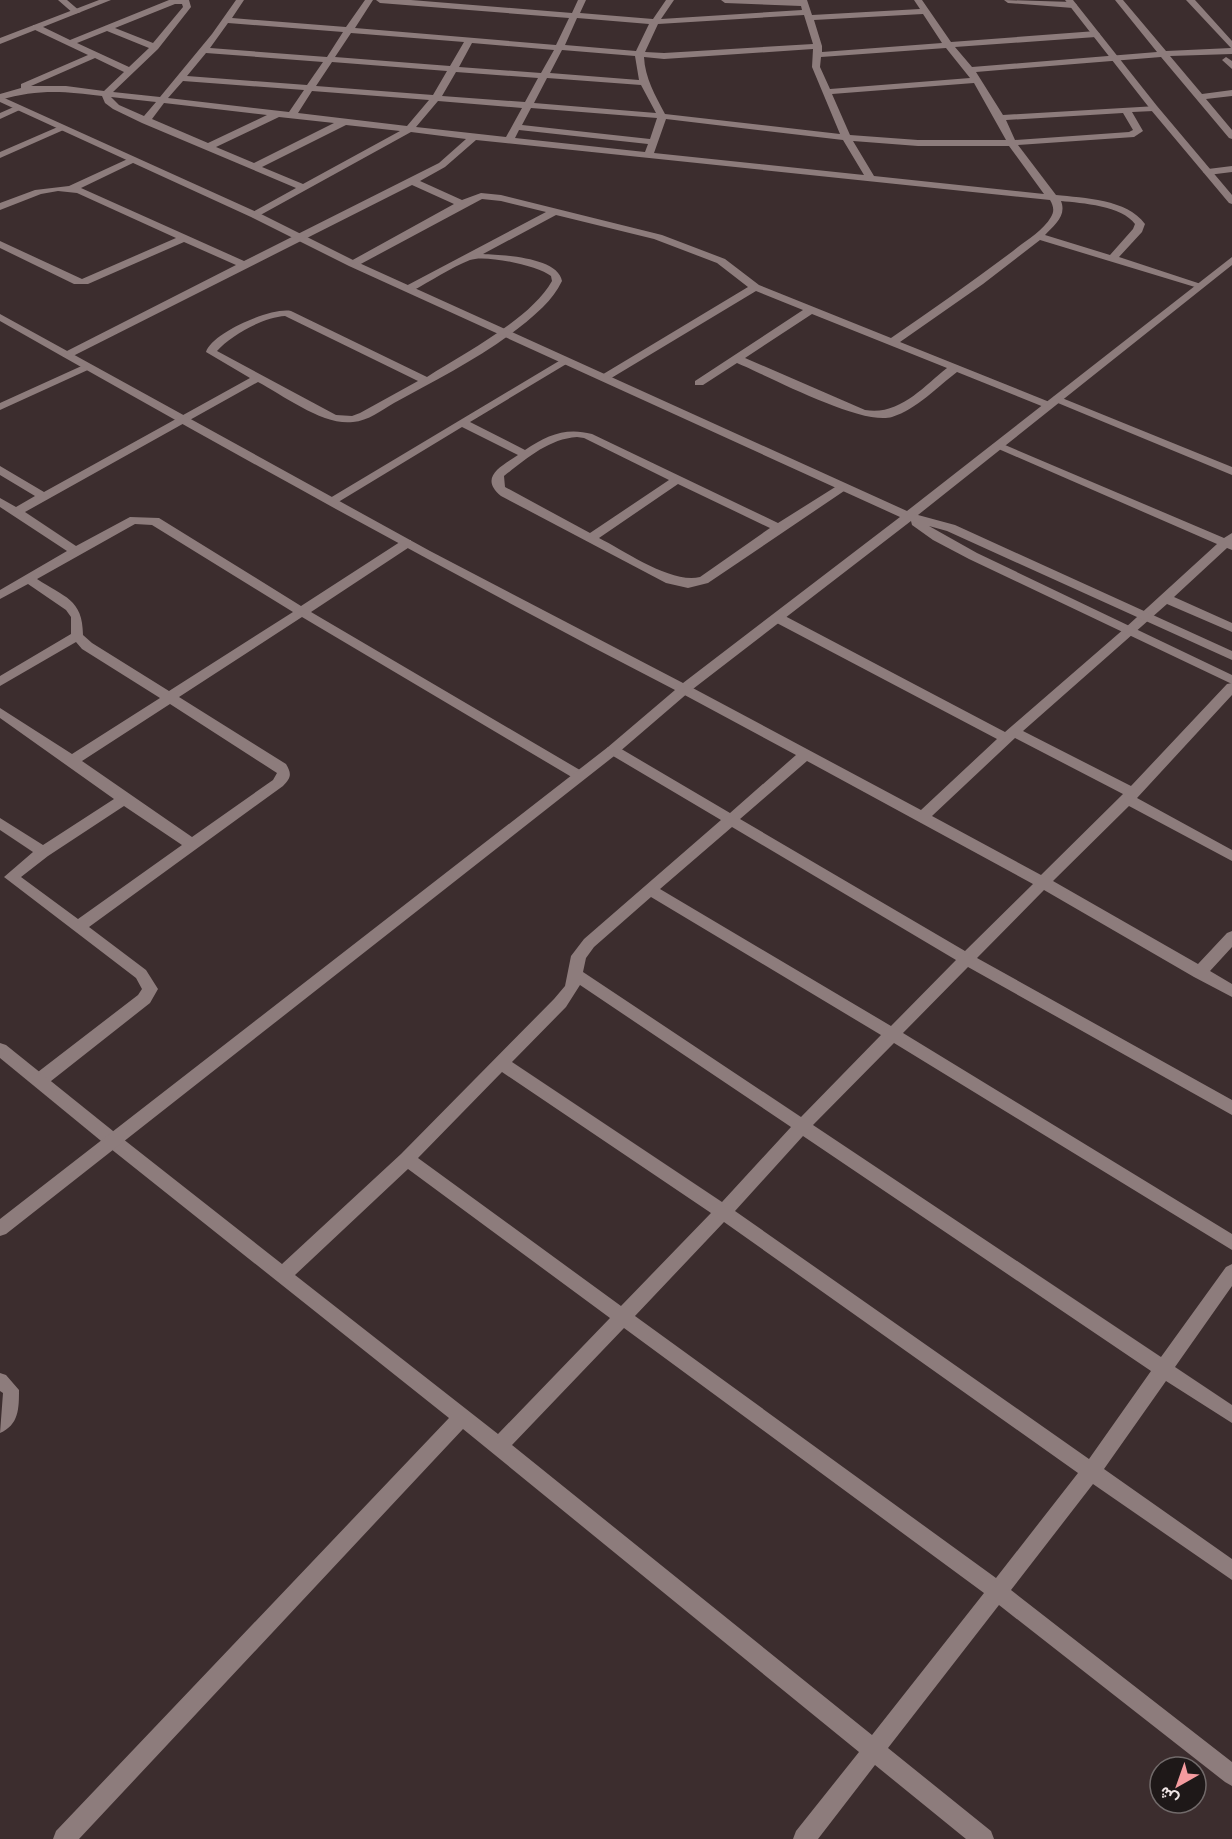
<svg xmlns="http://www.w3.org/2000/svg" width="1232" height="1839" font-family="'Libre Baskerville',Vazirmatn,serif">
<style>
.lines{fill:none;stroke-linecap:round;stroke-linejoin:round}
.service{fill:#8d7c7c;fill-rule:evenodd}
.minor{fill:#8d7c7c;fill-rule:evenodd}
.tertiary{fill:#8d7c7c;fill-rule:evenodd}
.secondary{fill:#8d7c7c;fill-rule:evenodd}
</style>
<rect width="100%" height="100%" fill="#3c2d2e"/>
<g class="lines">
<!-- service -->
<path class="service" d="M0 1373 6 1375 19 1390C19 1408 19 1425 0 1433L3 1393 0 1391Z"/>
<!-- minor -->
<path class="minor" d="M58 0H67L81 12 74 14Z
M169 0H189L191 7 158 49 113 92 160 97 212 34 236 0H244L232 18 346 27 365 0H373L355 28 556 45 569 18 380 3 376 0H411L572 13 578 0H586L580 13 653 19 666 0H674L661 19 802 10 801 6 725 3 721 0H807L812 15 920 9 914 0H922L951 42 1096 31 1100 34 1096 37 955 47 972 67 1157 52 1115 0H1123L1166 51 1231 48 1186 0H1195L1232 41V54L1170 56 1202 94 1232 90V96L1206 99 1232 130V139L1229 138 1161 57 976 72 1003 115 1157 106V110L1154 111 1132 112 1143 131 1134 137 1018 145 1056 195C1084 198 1127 199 1145 224L1142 232 1119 257 1204 285 1195 287 1040 240 983 284 900 342 1052 403V407H1044L957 372C937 387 917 409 892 417 862 426 770 377 737 363L703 385H695V381L803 310 756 291 608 380H600V376L748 287 717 263 654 239 556 215 483 254C502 255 558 257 562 281 557 291 551 299 543 307 503 346 444 376 394 403 382 410 368 421 353 422 324 426 284 396 258 382L25 512 76 546 130 517 159 518 301 606 403 540H411V546L311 612 585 773 587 776 580 781 575 779 302 617 179 697 286 764C292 774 291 778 283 786L89 927 146 970 158 989 150 1003 46 1085 40 1086 34 1085 32 1080 34 1075 138 995 142 989 136 978 4 877 33 852 0 830V818L43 845 114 799 0 718V708L72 754 160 698 82 649 76 642 0 686V676L71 634V617L66 610 28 584 0 599V590L67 551 0 507V498L16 507 35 496 0 475V466L44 492 250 378 206 352C212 333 271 307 291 311L427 377C464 353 530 320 552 281L551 276C538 266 485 254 470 260 450 268 431 281 412 291H404V287L546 212 501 201 482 199 357 266H349V262L454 204 412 185 71 357H63V353L236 265 184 242 88 284H74L0 248V241L82 279 176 238 77 193 58 191 41 194 0 210V203L35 190 69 186 132 157 137 160 135 162 81 188 244 261 439 163 466 139 411 132 255 218 250 215 251 213 296 188 142 123 113 109 105 103 102 96C64 91 37 89 0 100V94L21 88V84L88 55 33 29V25H39L70 40ZM175 4H182L183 7 153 43 115 28ZM923 14 942 43 822 52V46L814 20ZM804 15 813 44 664 53 645 52 658 24ZM577 18 649 24 636 51 565 45ZM228 23 343 32 327 57 210 48ZM107 31 149 48 129 67 77 43ZM351 33 464 42 450 66 335 57ZM472 43 554 50 541 73 459 67ZM946 48 970 78 830 89 820 67 821 57ZM813 49 812 67 840 134 665 114C655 95 645 78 644 57L664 59ZM562 50 635 56 639 80 550 73ZM206 53 323 62 307 85 187 76ZM95 58 124 72 104 91 66 86H31ZM332 62 447 71 433 95 316 86ZM456 72 538 78 525 102 442 96ZM547 78 641 85 656 113 534 103ZM183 81 304 90 289 112 168 98ZM974 83 1006 140H918L850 135 832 94ZM312 91 429 100 407 126 298 113ZM111 97 156 102 144 116 119 105ZM438 101 522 108 506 137 416 127ZM164 103 267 115 208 143 152 119ZM531 108 657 118 650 139 522 125ZM1123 113 1133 130 1129 132 1015 140 1006 120ZM279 117 334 123 254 163 216 147ZM666 119 843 140 864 175 654 153ZM346 125 400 131 303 184 262 167ZM519 130 648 144 645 152 515 138ZM476 140 1050 200C1053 205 1055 211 1051 217 1043 231 1025 241 1013 251 973 281 932 310 891 338L759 285 725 259 662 235 501 195 481 193 462 200 420 181 445 167ZM853 141 918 146H1009L1044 194 874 176ZM1061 201C1082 203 1122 206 1135 224L1133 229 1110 255 1045 235C1054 225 1067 216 1061 201ZM812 314 947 368C923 387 899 416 865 410L745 358ZM285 316 418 381 360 413 352 416 336 415 217 351C231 335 264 317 285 316ZM135 524 152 525 293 612 169 691 92 643 83 635C83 599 64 597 37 579ZM170 704 277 773 273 780 192 837 82 761ZM124 806 182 845 78 919 21 877 48 856Z
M1004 0 1073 2 1077 5 1073 8 1008 3Z
M1226 57 1232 61V69L1222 60Z
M16 106 24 108 0 119V113Z
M60 126 68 128 0 158V152Z
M1232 166V172L1208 175 1203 172 1208 169Z
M564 358 569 361 568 363 470 422 525 450C547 435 566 427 592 434L778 523 840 484 844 483 850 487 708 583 688 588 666 583 501 496C478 477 502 466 518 455L462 427 335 504 331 505 325 501ZM577 437 584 438 669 480 590 533 505 487 504 476C526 459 548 439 577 437ZM678 484 770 528 700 577C671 584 625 551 599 538Z
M86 364 90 365V369L0 410V403Z
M1057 396 1232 467V475L1053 401V397Z
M998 442 1224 538 1232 533V550L1227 548 1174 597 1232 623V632L1167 604 1023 731 1131 786 1227 684 1232 683V695L1137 798 1232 850V861L1129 806 1053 881 1198 964 1227 933 1232 931V947L1210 971 1232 984V997L1194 977 1044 890 977 958 1232 1100V1115L968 967 903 1033 1232 1234V1250L894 1043 813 1125 1161 1357 1226 1267 1232 1264V1286L1175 1367 1232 1405V1423L1166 1381 1104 1469 1232 1559V1580L1093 1484 1011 1590 1232 1762V1786L1225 1782 999 1605 888 1748 991 1831 994 1839H966L875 1765 818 1839H793L796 1831 859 1752 463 1429 79 1839H53L56 1831 449 1418 106 1145 104 1140 106 1135 112 1133 118 1135 282 1264 401 1154 554 999 565 986 571 956 584 939 721 820 608 753 606 750 608 747H618L730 813 796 755 679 692 677 689 679 686H689L921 810 997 739 773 621 772 618 773 615H783L1005 732 1125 628 1217 544 994 447 992 445ZM1015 738 1123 794 1041 875 932 816ZM807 761 1033 884 965 951 740 819ZM732 827 956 960 891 1026 660 889ZM651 897 881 1035 801 1117 583 972 586 958 594 947ZM580 985 791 1127 722 1202 512 1062 566 1007ZM502 1072 711 1213 621 1306 418 1158ZM803 1136 1151 1371 1089 1459 735 1211ZM408 1169 610 1318 498 1434 295 1275ZM724 1222 1078 1473 996 1578 635 1316ZM624 1328 984 1593 872 1735 512 1445Z"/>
<!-- tertiary -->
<path class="tertiary" d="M0 1043 6 1045 118 1135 120 1140 118 1145 112 1147 106 1145 0 1058Z"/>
<!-- secondary -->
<path class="secondary" d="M99 0H111L0 44V38Z
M1065 0H1073L1157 106 1232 195V204L1229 203 1151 110Z
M0 96 259 213 357 262 907 511 1232 257V265L918 515 955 525 1232 651V660L947 531 929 526 977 553 1232 675V684L969 559 933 540 912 525 911 521 689 692 618 753 6 1234 0 1236V1219L608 747 675 690C447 572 223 448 0 321V314L430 551 683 683 900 517 349 266 251 217 0 102Z"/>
</g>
<!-- north arrow -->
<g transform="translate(1178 1785) rotate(220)"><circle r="28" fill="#1e1818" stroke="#716a6a" stroke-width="1.5"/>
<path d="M0-4.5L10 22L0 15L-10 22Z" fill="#f49b9f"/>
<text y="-9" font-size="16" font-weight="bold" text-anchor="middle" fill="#eee4e4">ش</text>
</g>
</svg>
